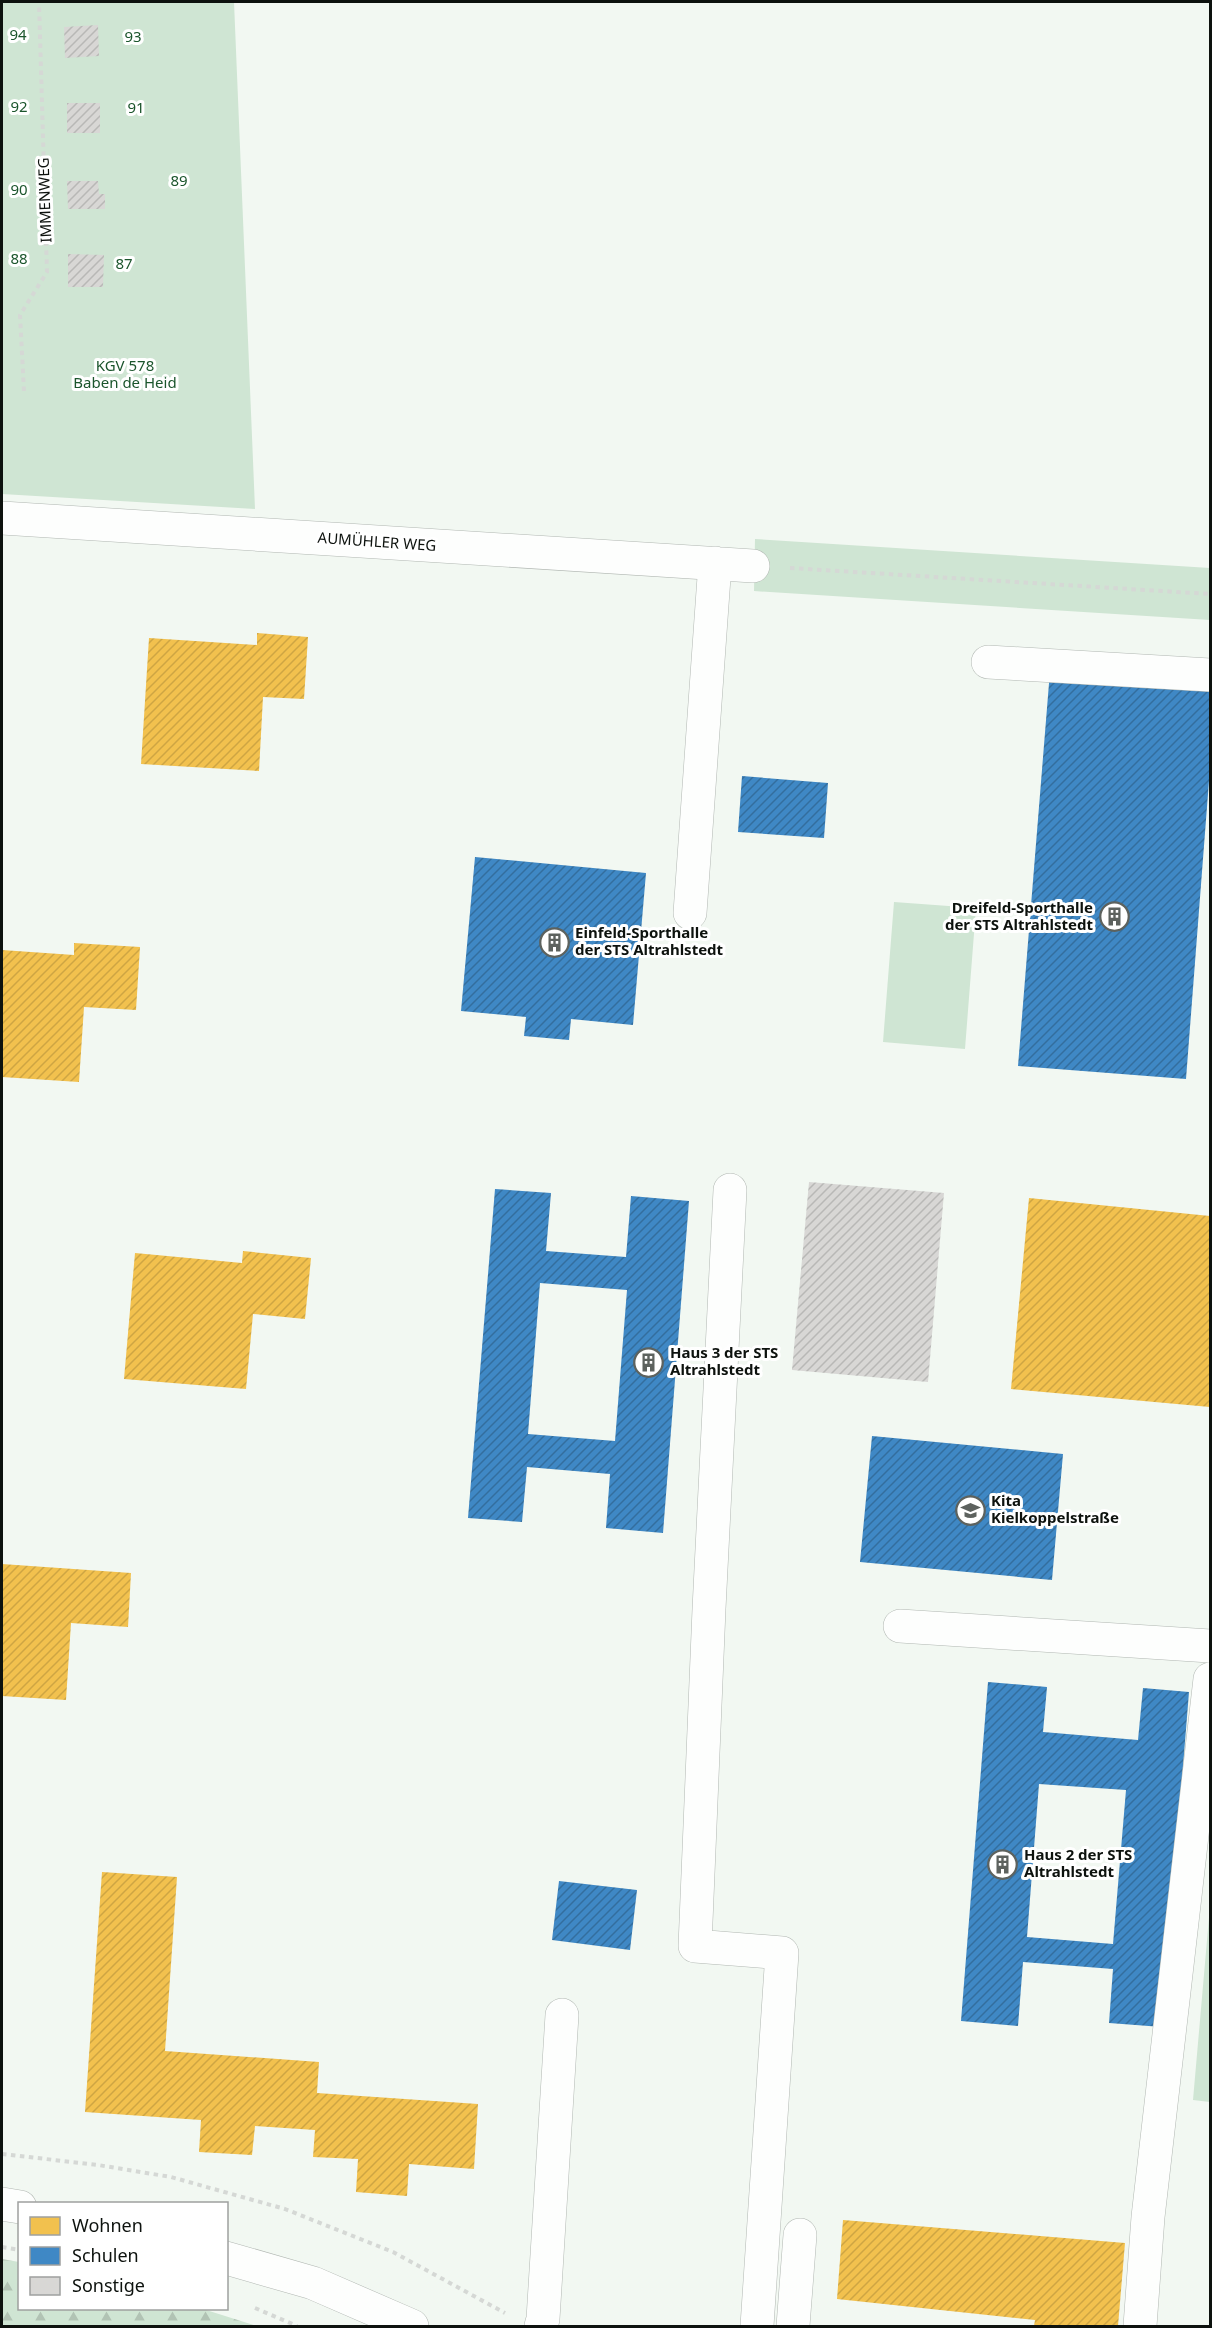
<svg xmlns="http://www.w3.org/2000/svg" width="1212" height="2328" font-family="'Noto Sans',sans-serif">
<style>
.green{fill:#cfe5d3}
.forest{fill:url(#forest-firs)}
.homes{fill:url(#homes-hatch)}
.schools{fill:url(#schools-hatch);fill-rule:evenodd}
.building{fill:url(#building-hatch)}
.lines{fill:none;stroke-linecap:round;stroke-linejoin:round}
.minor-casing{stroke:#b1b7b2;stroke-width:34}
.path{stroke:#d5d8d5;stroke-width:4;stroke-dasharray:4.5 4.5;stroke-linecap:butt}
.minor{stroke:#fdfefd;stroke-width:33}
.labels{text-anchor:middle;stroke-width:6;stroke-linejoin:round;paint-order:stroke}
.park-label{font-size:15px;fill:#1b552c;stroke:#fff}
.street-label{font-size:15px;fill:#0d120e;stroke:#fff}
.poi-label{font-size:15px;font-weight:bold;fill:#0d120e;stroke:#fff;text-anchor:start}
</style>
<defs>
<pattern id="forest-firs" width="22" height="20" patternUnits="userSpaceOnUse" patternTransform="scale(1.5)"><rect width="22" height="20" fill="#cfe5d3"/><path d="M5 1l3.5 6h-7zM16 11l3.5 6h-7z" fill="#b1c3b4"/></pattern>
<pattern id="homes-hatch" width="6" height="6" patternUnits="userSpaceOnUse" patternTransform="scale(1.5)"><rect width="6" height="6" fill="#f2c14e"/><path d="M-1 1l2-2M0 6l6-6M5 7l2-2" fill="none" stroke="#cea543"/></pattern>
<pattern id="schools-hatch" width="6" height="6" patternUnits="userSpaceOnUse" patternTransform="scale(1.5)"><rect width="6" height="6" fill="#3f88c5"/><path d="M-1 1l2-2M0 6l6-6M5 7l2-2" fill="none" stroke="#336e9e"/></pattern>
<pattern id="building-hatch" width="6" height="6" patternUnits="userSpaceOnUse" patternTransform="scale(1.5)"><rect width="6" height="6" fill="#d8d7d5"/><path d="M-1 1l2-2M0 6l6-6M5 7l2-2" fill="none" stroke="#b8b8b6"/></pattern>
</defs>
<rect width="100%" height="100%" fill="#f2f8f2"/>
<!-- green -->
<path class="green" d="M2 2H234L255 509 2 494Z
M755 539 1210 568V620L754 591Z
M894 902 976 908 965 1049 883 1042Z
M1210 1906V2102L1193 2100Z"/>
<!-- forest -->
<path class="forest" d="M2 2259 19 2262 20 2308 203 2309 257 2326H2Z"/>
<!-- homes -->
<path class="homes" d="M257 633 308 637 304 699 263 697 259 771 141 764 149 638 257 645Z
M74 943 140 947 136 1010 84 1007 79 1082 2 1077V950L74 955Z
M1029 1198 1210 1216V1407L1011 1389Z
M243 1251 311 1258 305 1319 253 1314 246 1389 124 1379 135 1253 242 1263Z
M2 1564 131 1573 128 1627 71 1623 66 1700 2 1696Z
M102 1872 177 1877 165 2051 319 2062 317 2093 478 2104 474 2169 409 2164 407 2196 356 2192 358 2159 313 2157 315 2130 255 2126 252 2155 199 2152 201 2120 85 2112Z
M843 2220 1125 2243 1118 2326H1034L1035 2320 837 2299Z"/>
<!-- schools -->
<path class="schools" d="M1050 671 1210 684V768L1186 1079 1018 1066Z
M742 776 828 783 824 838 738 832Z
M475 857 646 873 633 1025 571 1019 569 1040 524 1036 526 1017 461 1011Z
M495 1189 551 1193 546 1251 626 1257 631 1196 689 1201 663 1533 606 1528 610 1474 527 1467 522 1522 468 1518ZM540 1283 627 1290 615 1441 528 1434Z
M872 1436 1063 1454 1052 1580 860 1562Z
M988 1682 1047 1687 1043 1732 1138 1740 1143 1688 1189 1692 1162 2027 1109 2023 1113 1969 1023 1962 1018 2026 961 2021ZM1039 1784 1126 1790 1113 1944 1027 1937Z
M559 1881 637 1890 630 1950 552 1940Z"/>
<!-- building -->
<path class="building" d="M98 25 99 56 65 58 64 27Z
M67 103H100V133H67Z
M67 181H98L99 194H105V209H68Z
M68 254 104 255 103 287H68Z
M809 1182 944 1193 928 1382 792 1370Z"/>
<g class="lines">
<defs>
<path id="minor" d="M2 518 753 566
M988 662 1210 675
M690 913 715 563
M730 1190 709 1609 695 1946 782 1953 757 2326
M900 1626 1210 1646
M2 2204 20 2207
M226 2258 313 2283 412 2326
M541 2326 543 2319 562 2015
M793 2326 800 2235
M1140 2326 1148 2217 1210 1679"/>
</defs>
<!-- minor casing -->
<use href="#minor" class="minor-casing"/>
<!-- path -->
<path class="path" d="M24 391 20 315 47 272 39 2
M790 568 1210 594
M2 2154 98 2165 171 2177 285 2209 393 2252 505 2313
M2 2247 20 2250
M255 2308 297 2326"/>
<!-- minor -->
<use href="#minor" class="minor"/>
</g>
<!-- icons -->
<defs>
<symbol id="building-ring" viewBox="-11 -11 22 22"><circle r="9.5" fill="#fff" stroke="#5d625e" stroke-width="1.5"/><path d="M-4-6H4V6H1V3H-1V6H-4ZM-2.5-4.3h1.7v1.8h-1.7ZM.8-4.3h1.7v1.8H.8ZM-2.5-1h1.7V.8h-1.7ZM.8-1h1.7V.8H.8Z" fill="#5d625e"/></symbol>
<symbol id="school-ring" viewBox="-11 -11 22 22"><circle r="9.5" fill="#fff" stroke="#5d625e" stroke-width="1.5"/><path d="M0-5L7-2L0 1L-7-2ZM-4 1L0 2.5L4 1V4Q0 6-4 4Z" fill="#5d625e"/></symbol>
</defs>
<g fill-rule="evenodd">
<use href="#building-ring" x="1098" y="900" width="33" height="33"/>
<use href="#building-ring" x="538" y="926" width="33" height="33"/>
<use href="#building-ring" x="632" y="1346" width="33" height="33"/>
<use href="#school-ring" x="954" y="1494" width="33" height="33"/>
<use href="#building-ring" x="986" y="1848" width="33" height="33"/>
</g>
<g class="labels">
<!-- park labels -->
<g class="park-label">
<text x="18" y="40">94</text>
<text x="133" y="42">93</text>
<text x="19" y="112">92</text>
<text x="136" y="113">91</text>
<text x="179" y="186">89</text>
<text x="19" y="195">90</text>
<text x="19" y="264">88</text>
<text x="124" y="269">87</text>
<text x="125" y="371">KGV 578<tspan x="125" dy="17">Baben de Heid</tspan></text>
</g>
<!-- street labels -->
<g class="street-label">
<text transform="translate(45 200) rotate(-92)" y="5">IMMENWEG</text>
<text transform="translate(377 542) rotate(4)" y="5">AUMÜHLER WEG</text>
</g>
<!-- poi labels -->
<g class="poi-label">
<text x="1093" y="913" text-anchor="end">Dreifeld-Sporthalle<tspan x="1093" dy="17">der STS Altrahlstedt</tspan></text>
<text x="575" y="938">Einfeld-Sporthalle<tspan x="575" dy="17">der STS Altrahlstedt</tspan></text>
<text x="670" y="1358">Haus 3 der STS<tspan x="670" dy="17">Altrahlstedt</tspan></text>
<text x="991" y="1506">Kita<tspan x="991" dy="17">Kielkoppelstraße</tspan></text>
<text x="1024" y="1860">Haus 2 der STS<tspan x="1024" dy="17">Altrahlstedt</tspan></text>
</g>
</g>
<!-- border -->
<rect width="1212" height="2328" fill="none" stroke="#0d120e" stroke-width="6"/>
<!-- legend -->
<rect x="18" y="2202" width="210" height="108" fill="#ffffff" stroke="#9ea09f" stroke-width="1.5"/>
<rect x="30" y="2217" width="30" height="18" fill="#f2c14e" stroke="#9ea09f" stroke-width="1.5"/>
<text x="72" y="2232" font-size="18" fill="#0d120e">Wohnen</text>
<rect x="30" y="2247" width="30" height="18" fill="#3f88c5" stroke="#9ea09f" stroke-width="1.5"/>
<text x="72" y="2262" font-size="18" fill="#0d120e">Schulen</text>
<rect x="30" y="2277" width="30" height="18" fill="#d8d7d5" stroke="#9ea09f" stroke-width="1.5"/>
<text x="72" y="2292" font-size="18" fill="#0d120e">Sonstige</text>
</svg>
